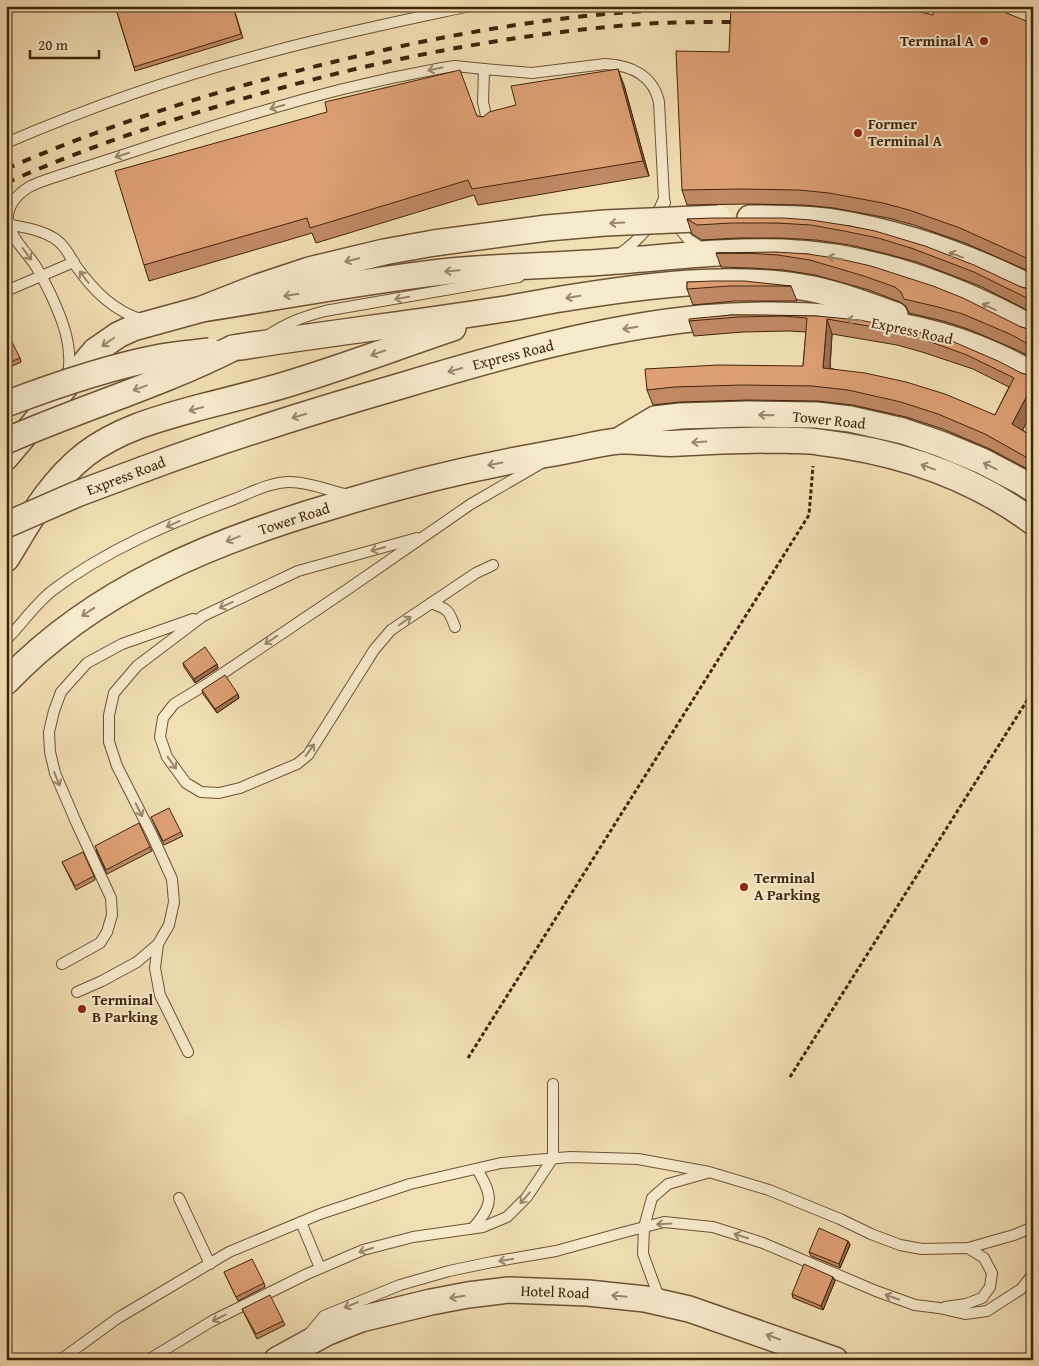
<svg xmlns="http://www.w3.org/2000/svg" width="1039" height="1366" font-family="'Gentium Book Plus',serif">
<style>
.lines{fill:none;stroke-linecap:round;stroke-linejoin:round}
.service-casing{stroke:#6d5235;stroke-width:12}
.tertiary-casing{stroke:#6d5235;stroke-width:28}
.path{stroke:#41230b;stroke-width:3;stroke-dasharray:4 2.5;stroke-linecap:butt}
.service{stroke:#f7ebce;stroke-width:10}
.tertiary{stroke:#f7ebce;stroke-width:25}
.rail{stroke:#41230b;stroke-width:4;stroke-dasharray:9 9;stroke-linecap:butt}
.tertiary-bridge-casing{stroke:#6d5235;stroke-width:28;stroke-linecap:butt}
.tertiary-bridge{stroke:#f7ebce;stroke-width:25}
.wall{fill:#c08a65;stroke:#41230b;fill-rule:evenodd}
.shaded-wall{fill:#9c7052;stroke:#41230b}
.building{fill:#dfa075;stroke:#41230b;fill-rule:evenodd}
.oneway{stroke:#9c876c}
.poi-dot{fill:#8f2418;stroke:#f7ebce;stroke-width:2}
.labels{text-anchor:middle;stroke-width:4;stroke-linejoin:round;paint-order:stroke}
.poi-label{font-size:15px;font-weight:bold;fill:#41230b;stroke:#f7ebce;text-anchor:start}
.street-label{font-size:15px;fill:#41230b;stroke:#f7ebce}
</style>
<rect width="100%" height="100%" fill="#f2e0b4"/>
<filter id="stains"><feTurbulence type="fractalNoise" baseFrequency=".004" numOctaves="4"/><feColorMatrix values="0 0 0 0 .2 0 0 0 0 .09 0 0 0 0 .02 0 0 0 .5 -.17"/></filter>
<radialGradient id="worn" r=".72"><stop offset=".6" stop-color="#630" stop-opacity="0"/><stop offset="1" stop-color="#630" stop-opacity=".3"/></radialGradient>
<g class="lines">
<defs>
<g id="service">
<path d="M 488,125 L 483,102 L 484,69 L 532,73 L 605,64 C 630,65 653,75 659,102 L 664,199 L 665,203"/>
<path d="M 6,143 C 90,107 176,77 263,54 C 331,35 400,21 470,6"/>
<path d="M 673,221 L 688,239 L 702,248"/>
<path d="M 6,224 C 23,227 44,230 58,241 C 66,247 70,257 76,266 C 93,290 114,312 144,320"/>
<path d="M 618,255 C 641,239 653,224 664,199"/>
<path d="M 6,291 L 74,262"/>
<path d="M 267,336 C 287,323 302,317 325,311 L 519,277"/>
<path d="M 68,375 C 73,346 63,321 51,295 C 46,285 41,274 35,265 C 25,250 8,236 8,216 C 9,203 18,194 29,187 C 40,181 52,178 64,174 C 86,167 107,160 129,153 C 199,130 271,107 343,89 C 376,81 409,74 442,68 L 455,66 L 484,69"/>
<path d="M 493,565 L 476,573 L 391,630 L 374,650 L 308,755 L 297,764 L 240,788 L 219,793 L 201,792 L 186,783 L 167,757 L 160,737 L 163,718 L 174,704 L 210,682 L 348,589 L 471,504 L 540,464"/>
<path d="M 431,603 C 448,609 449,610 455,627"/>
<path d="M 6,640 C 22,624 35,604 53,590 C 106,550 170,523 232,500 C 250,493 270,482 290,482 C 310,482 329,491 349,495"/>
<path d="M 158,944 L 155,968 L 160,995 L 188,1052"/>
<path d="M 62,964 L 100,943 L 107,932 L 112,915 L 111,898 L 76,822 L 55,773 L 50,752 L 49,732 L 54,711 L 61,692 L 87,663 L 122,644 L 193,619"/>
<path d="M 77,992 L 102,981 L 137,962 L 158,944 L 169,925 L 174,902 L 172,879 L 152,835 L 117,766 L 109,742 L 109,715 L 114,693 L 137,666 L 203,616 L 298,571 L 417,538"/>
<path d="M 179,1198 L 210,1264"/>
<path d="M 301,1222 L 320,1268"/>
<path d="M 473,1228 C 494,1204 493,1196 477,1169"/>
<path d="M 663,1298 L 657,1292 L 643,1254 L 644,1227 L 652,1198 L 668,1184 L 707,1173"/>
<path d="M 945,1307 L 966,1304 L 982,1298 L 990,1287 L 992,1273 L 984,1258 L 968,1248"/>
<path d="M 310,1333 L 324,1316 L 400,1285 L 449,1271 L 492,1262 L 556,1251 L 625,1232 L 664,1222 L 713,1227 L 763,1243 L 876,1291 L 915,1305 L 939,1308 L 965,1314 L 987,1311 L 1021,1289 L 1033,1274"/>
<path d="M 60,1360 L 118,1318 L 229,1252 L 320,1214 L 410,1184 L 501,1163 L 570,1157 L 638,1159 L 709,1172 L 769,1190 L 840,1219 L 871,1234 L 900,1245 L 922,1249 L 968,1248 L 1014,1235 L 1033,1227"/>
<path d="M 148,1360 L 212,1321 L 307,1274 L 363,1250 L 413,1237 L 483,1227 L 507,1217 L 527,1197 L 553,1158 L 553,1084"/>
</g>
<g id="tertiary">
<path d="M 750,218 C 778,218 806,218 834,222 C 903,233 970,257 1033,289"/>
<path d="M 202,309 C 285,296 367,280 451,271 C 501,266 553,266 604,262 C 663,258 723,250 782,252 C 870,255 957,287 1033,329"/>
<path d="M 233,348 C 323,334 415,323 505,309 C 524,306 542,302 561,299 C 642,286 731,273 813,289 C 841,295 868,305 895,315"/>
<path d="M 618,441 L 655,419 L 680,416 L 748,414 L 816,415 L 850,419 L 903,431 L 941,444 L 982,461 L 1022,482 L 1033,489"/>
<path d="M 6,457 L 95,351 L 118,335 L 133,328 L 202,309 L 258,287 L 309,270 L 384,252 L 434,243"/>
<path d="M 144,469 C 230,437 317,410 404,385 C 501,356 600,328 701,318 C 747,314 793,314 840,318 C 910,324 972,339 1033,375"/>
<path d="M 6,559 C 30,520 49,483 86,454 C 119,429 157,419 197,408 C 225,401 253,394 281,386 C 339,369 396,347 453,328"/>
<path d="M 6,682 C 94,589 214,541 333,506 C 394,487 453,472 516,460 C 536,456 555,453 575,449 C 589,446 605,442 619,441 C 639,440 659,445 680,443 C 715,441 749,440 785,440 C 796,441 807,440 818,442 C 895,451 970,475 1033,522"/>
<path d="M 277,1360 L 326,1333 L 361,1319 L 431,1302 L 468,1295 L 509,1290 L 588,1293 L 645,1299 L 689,1309 L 835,1360"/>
</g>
</defs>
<use href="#service" class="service-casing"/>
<use href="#tertiary" class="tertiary-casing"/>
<g class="path">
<path d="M 468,1058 L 809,515 L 813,466"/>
<path d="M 790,1077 L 1033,691"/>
</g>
<use href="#service" class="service"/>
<use href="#tertiary" class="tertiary"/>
<g class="rail">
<path d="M 6,169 C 111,123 222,89 333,62 C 434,37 538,18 643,11 C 674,9 706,10 737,9"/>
<path d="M 6,183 C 73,153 142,129 212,108 C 352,65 496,35 642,24 C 673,22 705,22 736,22"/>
</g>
<defs>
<g id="tertiary-bridge">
<path d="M 434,243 L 547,228 L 605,223 L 718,218"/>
<path d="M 6,404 C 56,385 108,367 161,357 C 177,354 194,353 210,351"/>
<path d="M 6,441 C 81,408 160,385 233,348"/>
<path d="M 6,525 L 77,494 L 144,469"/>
</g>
</defs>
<use href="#tertiary-bridge" class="tertiary-bridge-casing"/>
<use href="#tertiary-bridge" class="tertiary-bridge"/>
</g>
<g class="wall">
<path d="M 115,6 L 233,6 L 243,38 L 135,71 Z"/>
<path d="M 322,6 L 333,6 L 331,11 Z"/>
<path d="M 933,15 L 1033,24 L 1033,273 L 965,243 L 914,225 L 888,218 L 834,208 L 804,205 L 746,204 L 687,205 L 682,190 L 729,52 Z"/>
<path d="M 624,85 L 649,176 L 478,205 L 474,195 L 316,243 L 312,233 L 149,281 L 144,265 L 477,116 L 483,117 Z"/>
<path d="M 687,219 L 850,226 L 1021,287 L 1029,289 L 1033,287 L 1033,313 L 980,286 L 917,262 L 883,253 L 850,245 L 816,240 L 782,238 L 737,238 L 702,240 L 692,234 Z"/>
<path d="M 716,253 L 808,254 L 1021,327 L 1028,329 L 1033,327 L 1033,358 L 1017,350 L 968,329 L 943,321 L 909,313 L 906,306 L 900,302 L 869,290 L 815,275 L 783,270 L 751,268 L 721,267 Z"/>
<path d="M 687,282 L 791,286 L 797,301 L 735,301 L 693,305 L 687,289 Z"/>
<path d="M 731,315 L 816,316 L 907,329 L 1021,373 L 1028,375 L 1033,373 L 1033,410 L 1022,430 L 1033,437 L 1033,472 L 990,449 L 943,429 L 906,417 L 853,405 L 818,401 L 748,400 L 680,402 L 653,405 L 647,390 L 803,366 L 806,332 L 789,331 L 743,332 L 694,336 L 689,321 ZM 832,334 L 897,345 L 922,352 L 973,369 L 1009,387 L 995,415 L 830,368 Z"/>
<path d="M 6,342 L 20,358 L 21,362 L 6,369 Z"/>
<path d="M 183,663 L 217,664 L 218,668 L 195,683 L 184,667 Z"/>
<path d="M 202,690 L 238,694 L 239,698 L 217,713 L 203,694 Z"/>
<path d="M 151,817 L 181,832 L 183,836 L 164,845 Z"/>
<path d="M 150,847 L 152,851 L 107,874 L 96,850 Z"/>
<path d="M 62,862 L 94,876 L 95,880 L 76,890 Z"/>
<path d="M 848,1241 L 850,1245 L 840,1268 L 811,1256 L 809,1252 Z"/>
<path d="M 224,1272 L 264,1283 L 265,1287 L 238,1301 Z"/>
<path d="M 833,1277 L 835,1281 L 823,1310 L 793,1298 L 792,1294 Z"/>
<path d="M 242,1309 L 283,1321 L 285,1325 L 257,1339 Z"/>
</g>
<g class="shaded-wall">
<path d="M 329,6 L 333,6 L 331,11 Z"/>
<path d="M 618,69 L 624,85 L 649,176 L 643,161 Z"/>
<path d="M 827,319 L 832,334 L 829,382 L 823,368 Z"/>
<path d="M 1031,388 L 1033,392 L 1033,410 L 1018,439 L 1012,424 Z"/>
<path d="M 217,664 L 218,668 L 195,683 L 194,679 Z"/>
<path d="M 238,694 L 239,698 L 217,713 L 215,709 Z"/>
<path d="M 848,1241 L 850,1245 L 840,1268 L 839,1264 Z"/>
<path d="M 833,1277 L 835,1281 L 823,1310 L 821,1306 Z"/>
</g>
<g class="building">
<path d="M 115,6 L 233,6 L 241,34 L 134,67 Z"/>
<path d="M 731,6 L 894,6 L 933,15 L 935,6 L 990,6 L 1033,24 L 1033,261 L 960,228 L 909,210 L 883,203 L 829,193 L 799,190 L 741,189 L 682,190 L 676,51 L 729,52 Z"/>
<path d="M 618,69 L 643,161 L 472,189 L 468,180 L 310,228 L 307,218 L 144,265 L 115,171 L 327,112 L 325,102 L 460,70 L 477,116 L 483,117 L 489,112 L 516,105 L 511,86 Z"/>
<path d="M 713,218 L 783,218 L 811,220 L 850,226 L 875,231 L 925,246 L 974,265 L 1021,287 L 1029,289 L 1033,287 L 1033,301 L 974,272 L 911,248 L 878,238 L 844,231 L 811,225 L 777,223 L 732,223 L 697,225 L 687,219 Z"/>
<path d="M 776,252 L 808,254 L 840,259 L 871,266 L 933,286 L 963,298 L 1021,327 L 1028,329 L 1033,327 L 1033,347 L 1012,335 L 963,314 L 938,307 L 904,299 L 901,292 L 895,287 L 864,276 L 810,260 L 778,255 L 745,253 L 716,253 Z"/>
<path d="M 713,281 L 744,281 L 791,286 L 729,286 L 687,289 L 687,282 Z"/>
<path d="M 731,315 L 765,315 L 816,316 L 859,320 L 907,329 L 954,342 L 998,361 L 1021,373 L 1028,375 L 1033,373 L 1033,389 L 1031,388 L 1012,424 L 1033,437 L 1033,461 L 985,434 L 938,414 L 901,402 L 848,390 L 812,386 L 742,385 L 674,387 L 647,390 L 645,369 L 718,365 L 803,366 L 807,318 L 783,316 L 738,317 L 689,321 L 689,319 ZM 827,319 L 892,330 L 917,337 L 967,355 L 1014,378 L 995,415 L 945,394 L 906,382 L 865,373 L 823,368 Z"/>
<path d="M 11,340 L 20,358 L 6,364 L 6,342 Z"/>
<path d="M 205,647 L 217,664 L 194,679 L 183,663 Z"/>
<path d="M 225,675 L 238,694 L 215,709 L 202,690 Z"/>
<path d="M 169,808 L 181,832 L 163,841 L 151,817 Z"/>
<path d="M 139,823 L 150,847 L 106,870 L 95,846 Z"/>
<path d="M 83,852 L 94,876 L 75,886 L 62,862 Z"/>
<path d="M 819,1228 L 848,1241 L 839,1264 L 809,1252 Z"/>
<path d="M 252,1259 L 264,1283 L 236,1297 L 224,1272 Z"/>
<path d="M 804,1264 L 833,1277 L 821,1306 L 792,1294 Z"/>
<path d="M 270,1295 L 283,1321 L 256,1334 L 242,1309 Z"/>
</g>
<defs><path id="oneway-shaft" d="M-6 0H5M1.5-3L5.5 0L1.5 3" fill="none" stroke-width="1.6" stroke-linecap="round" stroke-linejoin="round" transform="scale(1.25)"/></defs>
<g class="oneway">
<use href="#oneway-shaft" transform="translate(435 69) rotate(169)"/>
<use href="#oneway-shaft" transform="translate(277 107) rotate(165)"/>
<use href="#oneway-shaft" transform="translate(122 155) rotate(162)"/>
<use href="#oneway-shaft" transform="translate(617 223) rotate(177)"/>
<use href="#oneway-shaft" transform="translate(27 254) rotate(54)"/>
<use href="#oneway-shaft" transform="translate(956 255) rotate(-160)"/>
<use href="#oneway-shaft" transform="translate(835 258) rotate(-171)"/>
<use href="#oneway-shaft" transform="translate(352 260) rotate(167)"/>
<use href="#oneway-shaft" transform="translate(452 271) rotate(175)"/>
<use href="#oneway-shaft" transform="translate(84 277) rotate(-127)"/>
<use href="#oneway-shaft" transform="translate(291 295) rotate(171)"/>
<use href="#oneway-shaft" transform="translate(573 297) rotate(171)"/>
<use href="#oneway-shaft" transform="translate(402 298) rotate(170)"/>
<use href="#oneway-shaft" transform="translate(989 307) rotate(-155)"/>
<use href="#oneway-shaft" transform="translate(854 320) rotate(-175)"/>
<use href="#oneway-shaft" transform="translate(630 328) rotate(171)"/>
<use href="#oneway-shaft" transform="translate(108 342) rotate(145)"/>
<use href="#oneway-shaft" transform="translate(378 353) rotate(161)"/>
<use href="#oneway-shaft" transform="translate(455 370) rotate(164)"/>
<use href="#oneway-shaft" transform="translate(140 388) rotate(160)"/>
<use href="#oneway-shaft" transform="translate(196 409) rotate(165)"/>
<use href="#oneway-shaft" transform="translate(766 415) rotate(-179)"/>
<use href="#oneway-shaft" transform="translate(299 416) rotate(163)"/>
<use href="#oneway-shaft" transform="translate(699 442) rotate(176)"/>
<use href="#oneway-shaft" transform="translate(495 464) rotate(169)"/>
<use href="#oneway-shaft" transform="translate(990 466) rotate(-153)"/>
<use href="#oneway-shaft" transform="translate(928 467) rotate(-160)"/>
<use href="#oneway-shaft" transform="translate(173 524) rotate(156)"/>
<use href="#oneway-shaft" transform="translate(233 539) rotate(158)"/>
<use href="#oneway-shaft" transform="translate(378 549) rotate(164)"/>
<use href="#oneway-shaft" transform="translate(226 605) rotate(155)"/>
<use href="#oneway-shaft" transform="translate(88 612) rotate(146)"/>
<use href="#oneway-shaft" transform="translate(405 621) rotate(-35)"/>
<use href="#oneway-shaft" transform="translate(271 640) rotate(146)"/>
<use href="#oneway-shaft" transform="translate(310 750) rotate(-54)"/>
<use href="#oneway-shaft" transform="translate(172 763) rotate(55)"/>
<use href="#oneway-shaft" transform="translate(57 779) rotate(68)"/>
<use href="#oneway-shaft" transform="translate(139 810) rotate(63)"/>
<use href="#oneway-shaft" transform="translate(525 1198) rotate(131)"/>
<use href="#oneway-shaft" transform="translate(664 1224) rotate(177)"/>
<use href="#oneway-shaft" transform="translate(741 1236) rotate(-163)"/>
<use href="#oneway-shaft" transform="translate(366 1250) rotate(162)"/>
<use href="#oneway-shaft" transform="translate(506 1260) rotate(171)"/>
<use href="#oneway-shaft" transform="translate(619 1296) rotate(-174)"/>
<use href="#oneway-shaft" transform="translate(457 1297) rotate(170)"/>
<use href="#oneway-shaft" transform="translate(892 1297) rotate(-161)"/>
<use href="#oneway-shaft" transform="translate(351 1305) rotate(158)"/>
<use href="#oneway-shaft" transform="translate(219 1318) rotate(154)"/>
<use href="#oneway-shaft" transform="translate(773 1337) rotate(-161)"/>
</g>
<g class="poi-dot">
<circle cx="984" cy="41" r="5"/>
<circle cx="858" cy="133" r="5"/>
<circle cx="744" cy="887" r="5"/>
<circle cx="82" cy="1009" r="5"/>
</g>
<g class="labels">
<g class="poi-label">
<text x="974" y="46" text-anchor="end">Terminal A</text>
<text x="868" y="129">Former<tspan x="868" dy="17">Terminal A</tspan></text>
<text x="754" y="883">Terminal<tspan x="754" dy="17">A Parking</tspan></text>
<text x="92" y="1005">Terminal<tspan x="92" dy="17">B Parking</tspan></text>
</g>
<g class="street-label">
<text transform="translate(912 331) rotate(12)" y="5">Express Road</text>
<text transform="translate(513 355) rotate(-14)" y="5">Express Road</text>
<text transform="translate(829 420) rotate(6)" y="5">Tower Road</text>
<text transform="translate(126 476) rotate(-21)" y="5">Express Road</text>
<text transform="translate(294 519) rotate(-18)" y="5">Tower Road</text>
<text transform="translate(555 1292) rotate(2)" y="5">Hotel Road</text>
</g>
</g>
<rect width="1039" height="1366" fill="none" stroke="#f2e0b4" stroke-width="25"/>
<rect x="8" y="8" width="1024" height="1351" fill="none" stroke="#41230b" stroke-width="2.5"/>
<rect x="12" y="12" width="1014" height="1341" fill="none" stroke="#41230b"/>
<path d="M30 50v8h69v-8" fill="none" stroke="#41230b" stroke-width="2.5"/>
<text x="38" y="50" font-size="15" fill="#41230b" stroke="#f7ebce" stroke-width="4" paint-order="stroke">20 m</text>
<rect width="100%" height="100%" filter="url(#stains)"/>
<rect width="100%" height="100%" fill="url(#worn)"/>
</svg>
